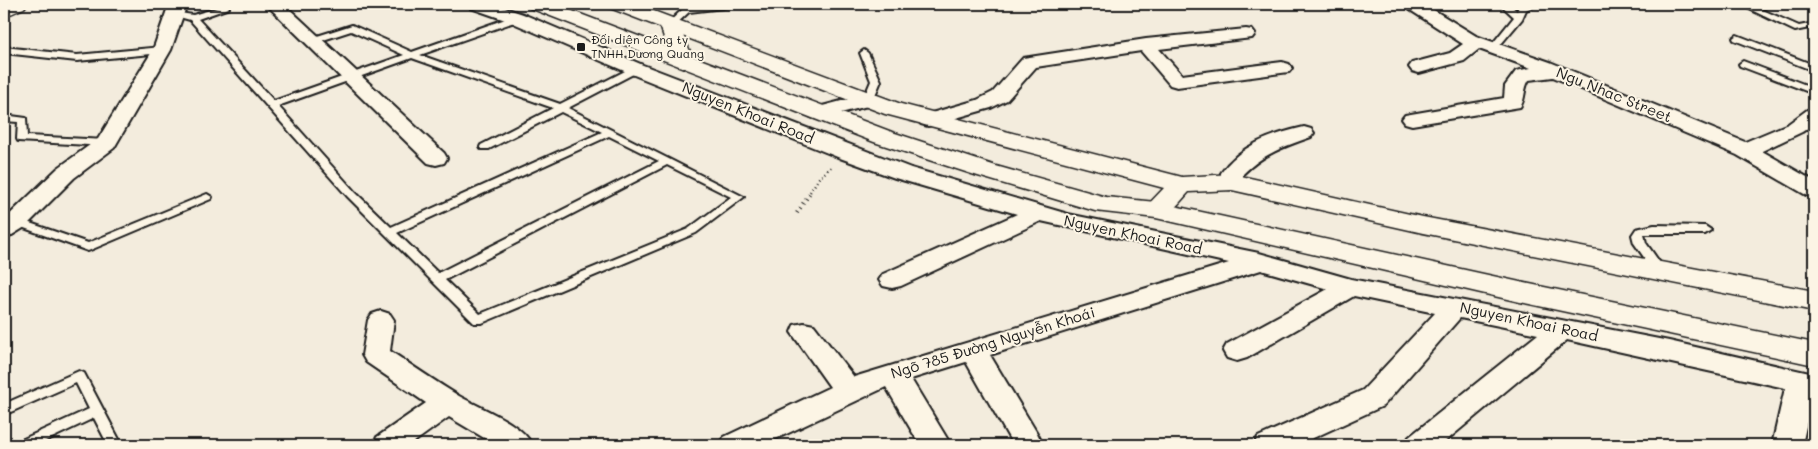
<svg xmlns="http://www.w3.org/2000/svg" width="1818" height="449" font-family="Mali,sans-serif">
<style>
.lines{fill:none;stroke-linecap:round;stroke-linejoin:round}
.lane-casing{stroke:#1c1c1c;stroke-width:4}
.street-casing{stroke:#1c1c1c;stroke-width:4}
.secondary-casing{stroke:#1c1c1c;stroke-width:3}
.primary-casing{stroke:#1c1c1c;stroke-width:3}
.path-far1{stroke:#1c1c1c;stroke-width:2.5;stroke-dasharray:1 3;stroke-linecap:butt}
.path{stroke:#1c1c1c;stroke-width:4;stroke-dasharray:1 4.5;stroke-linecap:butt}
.lane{fill:#fcf5e5;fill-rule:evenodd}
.street{fill:#fcf5e5;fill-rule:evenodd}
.secondary{fill:#fcf5e5;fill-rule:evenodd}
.primary{fill:#fcf5e5;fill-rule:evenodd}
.poi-dot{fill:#1c1c1c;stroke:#fcf5e5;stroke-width:2}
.labels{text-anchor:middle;stroke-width:4;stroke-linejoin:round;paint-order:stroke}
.far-poi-label{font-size:12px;fill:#1c1c1c;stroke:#fcf5e5;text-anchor:start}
.street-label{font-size:15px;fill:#1c1c1c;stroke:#fcf5e5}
</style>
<rect width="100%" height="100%" fill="#f3ecdd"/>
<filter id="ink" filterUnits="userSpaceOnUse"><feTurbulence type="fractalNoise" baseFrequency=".02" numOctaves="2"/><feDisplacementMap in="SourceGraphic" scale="10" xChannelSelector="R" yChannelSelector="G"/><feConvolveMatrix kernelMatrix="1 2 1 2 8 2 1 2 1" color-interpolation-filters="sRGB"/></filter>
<g filter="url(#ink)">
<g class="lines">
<defs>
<g id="lane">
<path d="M 219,4 L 227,4 L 229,8 L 198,19 L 274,101 L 404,55 L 351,31 L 314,43 L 310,40 L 311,38 L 352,25 L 412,52 L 514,16 L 520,16 L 520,20 L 420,55 L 560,104 L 633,67 L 639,67 L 639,71 L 568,108 L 744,197 L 696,233 L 482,323 L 474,323 L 347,196 L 190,20 L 169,14 L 173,12 L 193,15 L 220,7 ZM 412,58 L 553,108 L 481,145 L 480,147 L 481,149 L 489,149 L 561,112 L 602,132 L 391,227 L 355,192 L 278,106 ZM 609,136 L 659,161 L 438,273 L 397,233 ZM 667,165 L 731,197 L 688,229 L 480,314 L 445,280 Z"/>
<path d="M 721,4 L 744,4 L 740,6 L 689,12 L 673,27 L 670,28 L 666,25 L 684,8 Z"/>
<path d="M 1500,4 L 1509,4 L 1517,11 L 1519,6 L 1527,4 L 1539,4 L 1526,10 L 1522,19 L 1496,50 L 1493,51 L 1489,48 L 1514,17 Z"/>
<path d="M 1739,4 L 1749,4 L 1799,26 L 1814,23 L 1814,27 L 1795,31 Z"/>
<path d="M 1737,35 L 1814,65 L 1814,71 L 1734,40 L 1733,38 Z"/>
<path d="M 4,47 L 77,55 L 162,47 L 166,50 L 162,53 L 77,61 L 4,53 Z"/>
<path d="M 864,50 L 868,53 L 881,81 L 873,100 L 868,103 L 863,100 L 871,81 L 860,53 Z"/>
<path d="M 1743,61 L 1814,88 L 1814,94 L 1740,66 L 1739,64 Z"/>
<path d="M 4,115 L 26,118 L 27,136 L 106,140 L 111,143 L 106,146 L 18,141 L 17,139 L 18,122 L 4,121 Z"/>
<path d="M 207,194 L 212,197 L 211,199 L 88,251 L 13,224 L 11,222 L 17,219 L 21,220 L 88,243 Z"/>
<path d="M 1654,225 L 1705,226 L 1711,230 L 1705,234 L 1644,234 L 1646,243 L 1665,270 L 1659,274 L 1655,273 L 1634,243 L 1632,235 L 1636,229 Z"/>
<path d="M 79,371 L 84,373 L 122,445 L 108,445 L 94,418 L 37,445 L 17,445 L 19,441 L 89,409 L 76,383 L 4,415 L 4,404 Z"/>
</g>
<g id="street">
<path d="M 169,4 L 187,4 L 171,50 L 114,148 L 74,178 L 25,227 L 12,235 L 4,237 L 4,220 L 58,168 L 98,139 L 153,50 Z"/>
<path d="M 266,4 L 284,4 L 444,153 L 447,158 L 444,163 L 436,165 L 428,163 Z"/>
<path d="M 468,4 L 493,4 L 523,14 L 643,65 L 911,168 L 1068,214 L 1259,253 L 1351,279 L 1669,341 L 1814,374 L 1814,394 L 1813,394 L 1802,445 L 1772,445 L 1785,388 L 1567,340 L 1441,445 L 1405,445 L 1409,437 L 1538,334 L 1460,318 L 1383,406 L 1298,445 L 1254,445 L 1258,437 L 1363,390 L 1435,313 L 1354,296 L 1247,358 L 1237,361 L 1227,358 L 1223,351 L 1227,344 L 1328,289 L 1261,270 L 990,355 L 1037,433 L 1041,441 L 1039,445 L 1013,445 L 966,362 L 911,379 L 951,445 L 920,445 L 886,387 L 763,445 L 720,445 L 724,437 L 830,387 L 791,332 L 794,325 L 804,323 L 814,325 L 854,377 L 1229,263 L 1041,221 L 901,286 L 892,288 L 883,286 L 879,280 L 883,274 L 1017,214 L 895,178 L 840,158 L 629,73 L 511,22 L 471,8 Z"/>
<path d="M 1405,4 L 1424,4 L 1476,36 L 1550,62 L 1745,142 L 1788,124 L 1807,110 L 1814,108 L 1814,124 L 1802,132 L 1762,151 L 1814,181 L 1814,197 L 1806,195 L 1737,155 L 1553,77 L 1529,80 C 1523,89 1526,99 1520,107 L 1412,125 L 1405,123 L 1402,119 L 1405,115 L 1504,98 L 1505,86 L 1516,71 L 1531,68 L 1479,49 L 1464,61 L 1419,73 L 1412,71 L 1409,67 L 1412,63 L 1450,53 L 1463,44 L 1407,8 Z"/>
<path d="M 1246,29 L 1252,30 L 1255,34 L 1252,38 L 1159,49 L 1182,75 L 1282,62 L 1289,64 L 1292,68 L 1289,72 L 1177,87 L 1170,85 L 1141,51 L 1036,67 L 1007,100 L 991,108 L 928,126 L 921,124 L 918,120 L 921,116 L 977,100 L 993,92 L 1023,58 L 1146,39 Z"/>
<path d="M 868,94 L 875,96 L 878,100 L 875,104 L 818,119 L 811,117 L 808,113 L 811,109 Z"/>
<path d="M 1304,127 L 1311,129 L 1314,133 L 1311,137 C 1285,146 1263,154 1243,174 L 1243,182 L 1240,187 L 1232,189 L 1224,187 L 1221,182 L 1221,173 C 1240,145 1273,134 1304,127 Z"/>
<path d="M 381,311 L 390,314 L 394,320 L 390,351 C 413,366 436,382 459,396 C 480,408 522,423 532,445 L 496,445 L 449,417 L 410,445 L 373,445 L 377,437 L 426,403 L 366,362 L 362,355 L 368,320 L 372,314 Z"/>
</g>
<path id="secondary" d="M 607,4 L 635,4 L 901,104 L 1182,177 L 1232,174 L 1423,217 L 1814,291 L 1814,311 L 1423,233 L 1232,190 L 1189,192 C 1176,206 1167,221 1146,216 L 1143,210 L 1164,188 L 885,114 L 610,8 Z"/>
<g id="primary">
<path d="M 4,4 L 27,4 L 24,8 L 4,17 Z"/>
<path d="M 527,4 L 554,4 L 667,47 L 660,25 L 663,21 L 670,19 L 677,21 L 692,56 L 892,132 L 996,166 L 1106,197 L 1156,202 L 1520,282 L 1814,343 L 1814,365 L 1520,302 L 1156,218 L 1095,211 L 978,176 L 874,142 L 530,8 Z"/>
</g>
</defs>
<use href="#lane" class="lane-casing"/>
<use href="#street" class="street-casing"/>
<use href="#secondary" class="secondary-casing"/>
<use href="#primary" class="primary-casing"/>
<path class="path-far1" d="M 810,192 L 819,178 L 832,166"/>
<path class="path" d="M 797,213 L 811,191"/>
<use href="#lane" class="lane"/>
<use href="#street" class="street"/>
<use href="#secondary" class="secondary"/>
<use href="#primary" class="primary"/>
</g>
</g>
<rect class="poi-dot" x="576" y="42" width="10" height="10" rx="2.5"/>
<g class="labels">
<g class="far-poi-label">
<text x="591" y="44">Đối diện Công ty<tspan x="591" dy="14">TNHH Dương Quang</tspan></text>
</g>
<g class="street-label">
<text transform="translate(1614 95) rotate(22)" y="5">Ngu Nhac Street</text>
<text transform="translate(748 113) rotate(22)" y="5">Nguyen Khoai Road</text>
<text transform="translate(1133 235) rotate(12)" y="5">Nguyen Khoai Road</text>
<text transform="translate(1529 322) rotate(12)" y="5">Nguyen Khoai Road</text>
<text transform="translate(993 343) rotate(-17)" y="5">Ngõ 785 Đường Nguyễn Khoái</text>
</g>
</g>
<rect width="1818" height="449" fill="none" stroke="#fcf5e5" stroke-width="20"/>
<rect x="10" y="10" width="1798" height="429" fill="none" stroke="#1c1c1c" stroke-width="2" filter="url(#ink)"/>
</svg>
